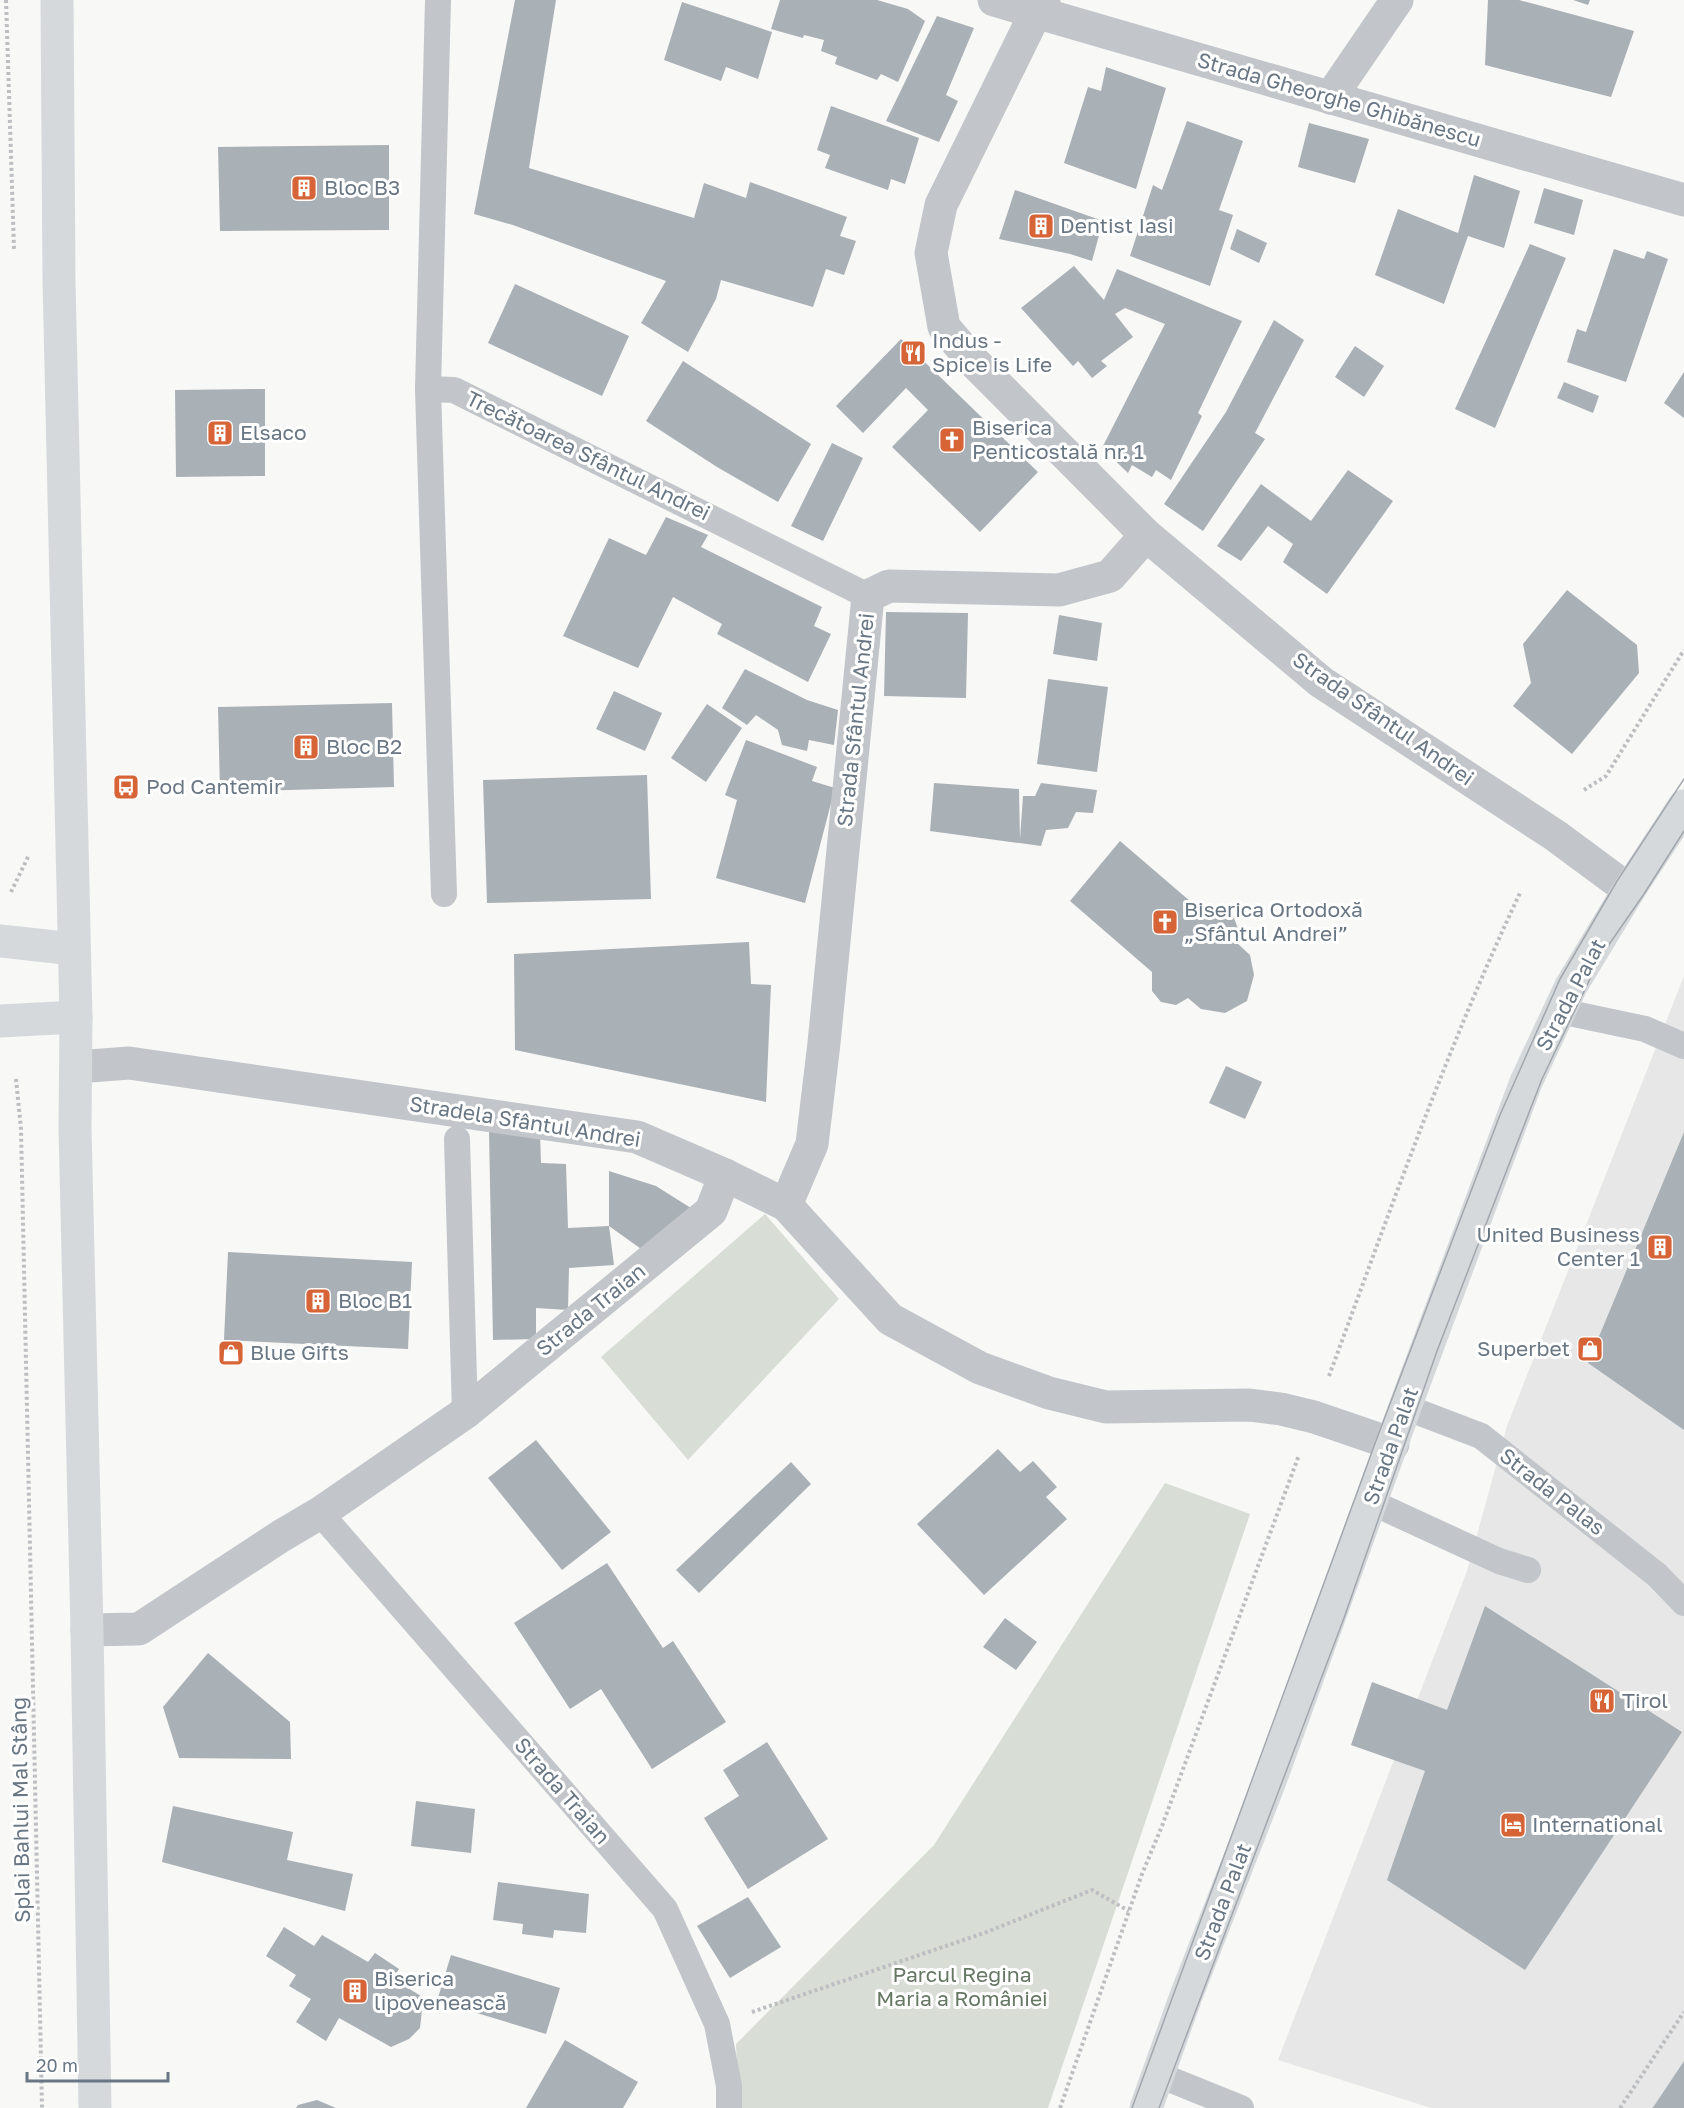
<svg xmlns="http://www.w3.org/2000/svg" width="1684" height="2108" font-family="'Golos Text',sans-serif">
<style>
.built{fill:#e6e7e6}
.green{fill:#d8ddd5}
.building{fill:#a9b0b6}
.lines{fill:none;stroke-linecap:round;stroke-linejoin:round}
.path{stroke:#bcbec1;stroke-width:4;stroke-dasharray:3 3;stroke-linecap:butt}
.service{stroke:#c2c5c9;stroke-width:26}
.minor{stroke:#c2c5c9;stroke-width:33}
.tertiary{stroke:#c2c5c9;stroke-width:33}
.secondary{stroke:#d5d9dc;stroke-width:33}
.tram{stroke:#a1a7ad;stroke-width:1.5}
.labels{text-anchor:middle;stroke-width:6;stroke-linejoin:round;paint-order:stroke}
.street-label{font-size:21px;fill:#697784;stroke:#fff}
.poi-label{font-size:21px;fill:#697784;stroke:#fff;text-anchor:start}
.park-label{font-size:21px;fill:#667764;stroke:#fff}
</style>
<rect width="100%" height="100%" fill="#f8f8f6"/>
<path class="built" d="M 1684,976 L 1684,2108 L 1431,2108 L 1278,2060 L 1467,1571 L 1507,1426 Z"/>
<g class="green">
<path d="M 765,1214 L 839,1299 L 688,1460 L 601,1357 Z"/>
<path d="M 1165,1483 L 1250,1514 L 1048,2108 L 739,2108 L 736,2044 L 934,1845 Z"/>
</g>
<g class="building">
<path d="M 515,0 L 556,0 L 529,168 L 694,218 L 704,183 L 746,198 L 750,182 L 847,217 L 840,236 L 856,241 L 844,275 L 826,269 L 813,307 L 721,280 L 716,299 L 688,352 L 641,323 L 666,281 L 513,225 L 474,214 Z"/>
<path d="M 780,0 L 877,0 L 908,9 L 925,21 L 898,82 L 881,74 L 877,80 L 835,64 L 837,57 L 821,51 L 824,40 L 804,35 L 803,38 L 771,29 Z"/>
<path d="M 1488,0 L 1519,0 L 1634,31 L 1611,97 L 1485,65 Z"/>
<path d="M 1573,0 L 1590,0 L 1588,5 Z"/>
<path d="M 682,2 L 772,32 L 758,79 L 726,67 L 721,81 L 664,60 Z"/>
<path d="M 937,16 L 974,28 L 946,95 L 958,101 L 939,142 L 886,121 Z"/>
<path d="M 1106,67 L 1166,88 L 1136,189 L 1064,163 L 1088,87 L 1101,91 Z"/>
<path d="M 831,106 L 919,138 L 905,184 L 891,179 L 888,190 L 825,168 L 830,155 L 817,150 Z"/>
<path d="M 1187,121 L 1243,141 L 1219,210 L 1233,215 L 1210,286 L 1130,256 L 1153,185 L 1162,190 Z"/>
<path d="M 1309,123 L 1369,139 L 1355,183 L 1298,167 Z"/>
<path d="M 389,145 L 389,230 L 220,231 L 218,147 Z"/>
<path d="M 1474,175 L 1520,191 L 1504,248 L 1468,236 L 1444,304 L 1375,275 L 1398,209 L 1458,233 Z"/>
<path d="M 1544,188 L 1583,200 L 1574,235 L 1534,223 Z"/>
<path d="M 1015,190 L 1103,221 L 1092,261 L 1070,254 L 999,239 Z"/>
<path d="M 1237,229 L 1267,243 L 1259,263 L 1230,249 Z"/>
<path d="M 1530,244 L 1566,258 L 1495,428 L 1455,409 Z"/>
<path d="M 1614,249 L 1644,259 L 1647,251 L 1668,259 L 1626,382 L 1567,362 L 1577,329 L 1586,332 Z"/>
<path d="M 1074,266 L 1104,300 L 1117,269 L 1242,321 L 1198,413 L 1202,416 L 1171,480 L 1156,470 L 1152,477 L 1132,465 L 1128,473 L 1102,448 L 1165,324 L 1125,308 L 1115,314 L 1133,337 L 1101,361 L 1107,366 L 1092,378 L 1078,361 L 1073,366 L 1021,308 Z"/>
<path d="M 515,284 L 629,336 L 602,396 L 488,343 Z"/>
<path d="M 1274,320 L 1304,340 L 1255,433 L 1265,439 L 1203,531 L 1164,504 L 1226,412 Z"/>
<path d="M 901,339 L 1038,472 L 980,532 L 892,447 L 928,410 L 906,388 L 863,433 L 836,406 Z"/>
<path d="M 1355,346 L 1384,366 L 1364,397 L 1335,377 Z"/>
<path d="M 683,361 L 811,444 L 778,502 L 717,467 L 646,421 Z"/>
<path d="M 1684,372 L 1684,418 L 1664,403 Z"/>
<path d="M 1564,382 L 1599,396 L 1593,413 L 1557,398 Z"/>
<path d="M 265,389 L 265,476 L 176,477 L 175,390 Z"/>
<path d="M 832,443 L 863,458 L 823,541 L 791,526 Z"/>
<path d="M 1348,470 L 1393,501 L 1327,594 L 1283,562 L 1293,544 L 1268,526 L 1241,561 L 1217,546 L 1261,484 L 1311,521 Z"/>
<path d="M 666,517 L 708,535 L 701,547 L 822,607 L 814,626 L 831,634 L 808,682 L 717,634 L 722,624 L 673,597 L 638,668 L 563,636 L 609,538 L 646,555 Z"/>
<path d="M 1567,590 L 1637,645 L 1639,673 L 1572,754 L 1513,706 L 1531,683 L 1523,644 Z"/>
<path d="M 886,612 L 968,613 L 966,698 L 884,696 Z"/>
<path d="M 1059,615 L 1102,623 L 1097,661 L 1053,654 Z"/>
<path d="M 745,669 L 807,700 L 838,710 L 834,745 L 809,740 L 807,751 L 782,745 L 778,730 L 756,715 L 747,725 L 722,708 Z"/>
<path d="M 1048,679 L 1108,687 L 1097,772 L 1037,764 Z"/>
<path d="M 614,691 L 662,713 L 645,751 L 596,729 Z"/>
<path d="M 392,703 L 394,787 L 220,792 L 218,707 Z"/>
<path d="M 707,704 L 742,728 L 706,782 L 671,758 Z"/>
<path d="M 746,740 L 817,767 L 812,781 L 835,788 L 805,903 L 716,878 L 737,800 L 725,795 Z"/>
<path d="M 647,775 L 651,899 L 487,903 L 483,780 Z"/>
<path d="M 934,783 L 1019,789 L 1020,839 L 1023,796 L 1035,796 L 1041,783 L 1097,790 L 1093,813 L 1076,812 L 1068,828 L 1046,830 L 1041,846 L 930,831 Z"/>
<path d="M 1120,841 L 1205,914 L 1220,910 L 1233,915 L 1238,929 L 1237,943 L 1250,955 L 1254,975 L 1247,1001 L 1225,1013 L 1201,1009 L 1188,998 L 1176,1005 L 1161,1002 L 1152,991 L 1152,972 L 1070,901 Z"/>
<path d="M 749,942 L 751,984 L 771,985 L 766,1102 L 515,1050 L 514,954 Z"/>
<path d="M 1226,1066 L 1262,1082 L 1245,1119 L 1209,1103 Z"/>
<path d="M 489,1131 L 540,1133 L 541,1163 L 566,1164 L 568,1228 L 609,1226 L 614,1265 L 569,1268 L 568,1310 L 536,1308 L 536,1339 L 493,1340 Z"/>
<path d="M 1684,1132 L 1684,1430 L 1588,1363 Z"/>
<path d="M 609,1171 L 656,1186 L 694,1210 L 644,1251 L 609,1226 Z"/>
<path d="M 228,1252 L 412,1262 L 408,1349 L 224,1340 Z"/>
<path d="M 536,1440 L 611,1532 L 562,1570 L 488,1478 Z"/>
<path d="M 998,1449 L 1020,1472 L 1033,1461 L 1057,1487 L 1046,1497 L 1067,1519 L 984,1595 L 917,1524 Z"/>
<path d="M 791,1462 L 811,1484 L 699,1593 L 676,1570 Z"/>
<path d="M 607,1563 L 663,1648 L 673,1641 L 726,1722 L 652,1769 L 601,1689 L 570,1709 L 514,1623 Z"/>
<path d="M 1485,1606 L 1682,1732 L 1525,1970 L 1387,1880 L 1425,1771 L 1351,1745 L 1372,1682 L 1447,1710 Z"/>
<path d="M 1005,1618 L 1037,1642 L 1016,1670 L 983,1647 Z"/>
<path d="M 208,1653 L 290,1722 L 291,1759 L 179,1758 L 163,1707 Z"/>
<path d="M 767,1742 L 828,1839 L 748,1889 L 704,1818 L 739,1796 L 723,1770 Z"/>
<path d="M 416,1801 L 475,1809 L 471,1853 L 411,1846 Z"/>
<path d="M 173,1806 L 293,1832 L 287,1860 L 353,1874 L 345,1911 L 162,1862 Z"/>
<path d="M 498,1882 L 589,1894 L 586,1933 L 554,1930 L 553,1938 L 522,1934 L 523,1924 L 493,1920 Z"/>
<path d="M 748,1897 L 781,1947 L 730,1978 L 697,1926 Z"/>
<path d="M 284,1927 L 314,1946 L 322,1935 L 368,1962 L 375,1953 L 399,1969 L 393,1979 L 421,1996 L 422,2010 L 420,2028 L 409,2039 L 391,2047 L 339,2018 L 326,2041 L 296,2022 L 311,1999 L 289,1986 L 296,1975 L 266,1956 Z"/>
<path d="M 451,1955 L 560,1988 L 546,2034 L 437,2001 Z"/>
<path d="M 565,2040 L 638,2082 L 623,2108 L 526,2108 Z"/>
<path d="M 1684,2061 L 1684,2108 L 1652,2108 L 1654,2106 Z"/>
<path d="M 317,2100 L 336,2108 L 296,2108 L 298,2105 Z"/>
</g>
<g class="lines">
<g class="path">
<path d="M 6,0 L 14,249"/>
<path d="M 1584,790 L 1606,776 L 1684,650"/>
<path d="M 11,892 L 29,855"/>
<path d="M 16,1079 L 21,1129 L 42,2108"/>
<path d="M 1329,1376 C 1389,1214 1446,1050 1520,893"/>
<path d="M 752,2012 L 984,1933 L 1092,1890 L 1129,1911"/>
<path d="M 1060,2108 L 1142,1874 L 1162,1826 L 1299,1455"/>
<path d="M 1620,2108 L 1684,2012"/>
</g>
<g class="service">
<path d="M 438,0 L 428,389 L 454,390 L 868,596"/>
<path d="M 428,389 L 444,894"/>
<path d="M 1560,1011 L 1645,1029 L 1684,1046"/>
<path d="M 457,1139 L 465,1413"/>
<path d="M 1405,1407 L 1481,1436 L 1657,1575 L 1684,1603"/>
<path d="M 1371,1502 L 1499,1561 L 1528,1570"/>
<path d="M 320,1513 L 665,1909 L 717,2024 L 729,2086 L 729,2108"/>
<path d="M 1159,2075 L 1241,2108"/>
</g>
<g class="minor">
<path d="M 994,0 L 1684,200"/>
<path d="M 1330,98 L 1397,0"/>
<path d="M 786,1205 L 812,1144 L 824,1043 L 868,596 L 889,586 L 1059,590 L 1110,576 L 1146,535"/>
<path d="M 87,1630 L 139,1629 L 281,1536 L 320,1513 L 465,1413 L 711,1211 L 725,1175"/>
</g>
<g class="tertiary">
<path d="M 1044,0 L 1036,12 L 941,205 L 931,253 L 944,327 L 973,361 L 1146,535 L 1321,682 L 1556,836 L 1629,890"/>
<path d="M 76,1067 L 129,1063 L 637,1137 L 725,1175 L 786,1205 L 890,1319 L 980,1368 L 1049,1393 L 1106,1407 L 1249,1405 L 1281,1409 L 1314,1417 L 1393,1444"/>
</g>
<g class="secondary">
<path d="M 57,0 L 59,281 L 76,1017 L 75,1128 L 87,1630 L 95,2108"/>
<path d="M 0,941 L 74,949"/>
<path d="M 0,1021 L 76,1017"/>
<path d="M 1146,2108 L 1186,1996 L 1270,1781 L 1405,1407 L 1526,1082 L 1571,986 L 1629,890 L 1684,806"/>
</g>
<g class="tram">
<path d="M 1132,2108 L 1377,1438 L 1500,1115 L 1560,979 L 1617,881 L 1684,779"/>
<path d="M 1159,2108 L 1344,1618 L 1437,1351 L 1542,1079 L 1601,956 L 1644,894 L 1684,831"/>
</g>
</g>
<defs>
<symbol id="building-square" viewBox="-11 -11 22 22"><rect x="-9" y="-9" width="18" height="18" rx="4" fill="#d76437" stroke="#fff"/><path d="M-4-6H4V6H1V3H-1V6H-4ZM-2.5-4.3h1.7v1.8h-1.7ZM.8-4.3h1.7v1.8H.8ZM-2.5-1h1.7V.8h-1.7ZM.8-1h1.7V.8H.8Z" fill="#fff"/></symbol>
<symbol id="restaurant-square" viewBox="-11 -11 22 22"><rect x="-9" y="-9" width="18" height="18" rx="4" fill="#d76437" stroke="#fff"/><path d="M-5-6h1v4h1v-4h1v4h1v-4h1v5L-1.5 .5V6h-2V.5L-5-1ZM5-6V6H3V1.5H1.5Q1.5-4 5-6Z" fill="#fff"/></symbol>
<symbol id="church-square" viewBox="-11 -11 22 22"><rect x="-9" y="-9" width="18" height="18" rx="4" fill="#d76437" stroke="#fff"/><path d="M-1.2-6h2.4v3.5h3.3v2.4h-3.3V6h-2.4V-.1h-3.3v-2.4h3.3Z" fill="#fff"/></symbol>
<symbol id="bus-square" viewBox="-11 -11 22 22"><rect x="-9" y="-9" width="18" height="18" rx="4" fill="#d76437" stroke="#fff"/><path d="M-5-6H5V4H4V6H2V4H-2V6H-4V4H-5ZM-3.5-4V0h7V-4ZM-3.5 1.2v1.5H-2V1.2ZM2 1.2v1.5H3.5V1.2Z" fill="#fff"/></symbol>
<symbol id="shop-square" viewBox="-11 -11 22 22"><rect x="-9" y="-9" width="18" height="18" rx="4" fill="#d76437" stroke="#fff"/><path d="M-5-2.5h2.3a2.7 3.5 0 0 1 5.4 0H5L5.5 6h-11ZM-1.5-2.5h3a1.5 2.3 0 0 0-3 0Z" fill="#fff"/></symbol>
<symbol id="hotel-square" viewBox="-11 -11 22 22"><rect x="-9" y="-9" width="18" height="18" rx="4" fill="#d76437" stroke="#fff"/><path d="M-6-4.5h1.5V1H6V5H4.5V3h-9V5H-6ZM-4 0a1.8 1.8 0 1 1 3.6 0ZM.5 0V-2.5h3Q6-2.5 6 0Z" fill="#fff"/></symbol>
</defs>
<g fill-rule="evenodd">
<use href="#building-square" x="289" y="173" width="30" height="30"/>
<use href="#building-square" x="1026" y="211" width="30" height="30"/>
<use href="#restaurant-square" x="898" y="338" width="30" height="30"/>
<use href="#building-square" x="205" y="418" width="30" height="30"/>
<use href="#church-square" x="937" y="425" width="30" height="30"/>
<use href="#building-square" x="291" y="732" width="30" height="30"/>
<use href="#bus-square" x="111" y="772" width="30" height="30"/>
<use href="#church-square" x="1150" y="907" width="30" height="30"/>
<use href="#building-square" x="1645" y="1232" width="30" height="30"/>
<use href="#building-square" x="303" y="1286" width="30" height="30"/>
<use href="#shop-square" x="1575" y="1334" width="30" height="30"/>
<use href="#shop-square" x="216" y="1338" width="30" height="30"/>
<use href="#restaurant-square" x="1587" y="1686" width="30" height="30"/>
<use href="#hotel-square" x="1498" y="1810" width="30" height="30"/>
<use href="#building-square" x="340" y="1976" width="30" height="30"/>
</g>
<g class="labels">
<g class="street-label">
<text transform="translate(1339 100) rotate(16)" y="7">Strada Gheorghe Ghibănescu</text>
<text transform="translate(588 456) rotate(26)" y="7">Trecătoarea Sfântul Andrei</text>
<text transform="translate(1383 719) rotate(35)" y="7">Strada Sfântul Andrei</text>
<text transform="translate(856 720) rotate(-84)" y="7">Strada Sfântul Andrei</text>
<text transform="translate(1571 995) rotate(-62)" y="7">Strada Palat</text>
<text transform="translate(525 1122) rotate(9)" y="7">Stradela Sfântul Andrei</text>
<text transform="translate(591 1310) rotate(-39)" y="7">Strada Traian</text>
<text transform="translate(1391 1446) rotate(-70)" y="7">Strada Palat</text>
<text transform="translate(1552 1492) rotate(38)" y="7">Strada Palas</text>
<text transform="translate(562 1791) rotate(49)" y="7">Strada Traian</text>
<text transform="translate(21 1810) rotate(-91)" y="7">Splai Bahlui Mal Stâng</text>
<text transform="translate(1223 1902) rotate(-69)" y="7">Strada Palat</text>
</g>
<g class="poi-label">
<text x="324" y="195">Bloc B3</text>
<text x="1060" y="233">Dentist Iasi</text>
<text x="932" y="348">Indus -<tspan x="932" dy="24">Spice is Life</tspan></text>
<text x="972" y="435">Biserica<tspan x="972" dy="24">Penticostală nr. 1</tspan></text>
<text x="240" y="440">Elsaco</text>
<text x="326" y="754">Bloc B2</text>
<text x="146" y="794">Pod Cantemir</text>
<text x="1184" y="917">Biserica Ortodoxă<tspan x="1184" dy="24">„Sfântul Andrei”</tspan></text>
<text x="1640" y="1242" text-anchor="end">United Business<tspan x="1640" dy="24">Center 1</tspan></text>
<text x="338" y="1308">Bloc B1</text>
<text x="1570" y="1356" text-anchor="end">Superbet</text>
<text x="250" y="1360">Blue Gifts</text>
<text x="1622" y="1708">Tirol</text>
<text x="1532" y="1832">International</text>
<text x="374" y="1986">Biserica<tspan x="374" dy="24">lipovenească</tspan></text>
</g>
<g class="park-label">
<text x="962" y="1982">Parcul Regina<tspan x="962" dy="24">Maria a României</tspan></text>
</g>
</g>
<path d="M27 2072v9h141v-9" fill="none" stroke="#697784" stroke-width="3"/>
<text x="36" y="2072" font-size="18" fill="#697784" stroke="#ffffff" stroke-width="4.5" paint-order="stroke">20 m</text>
</svg>
